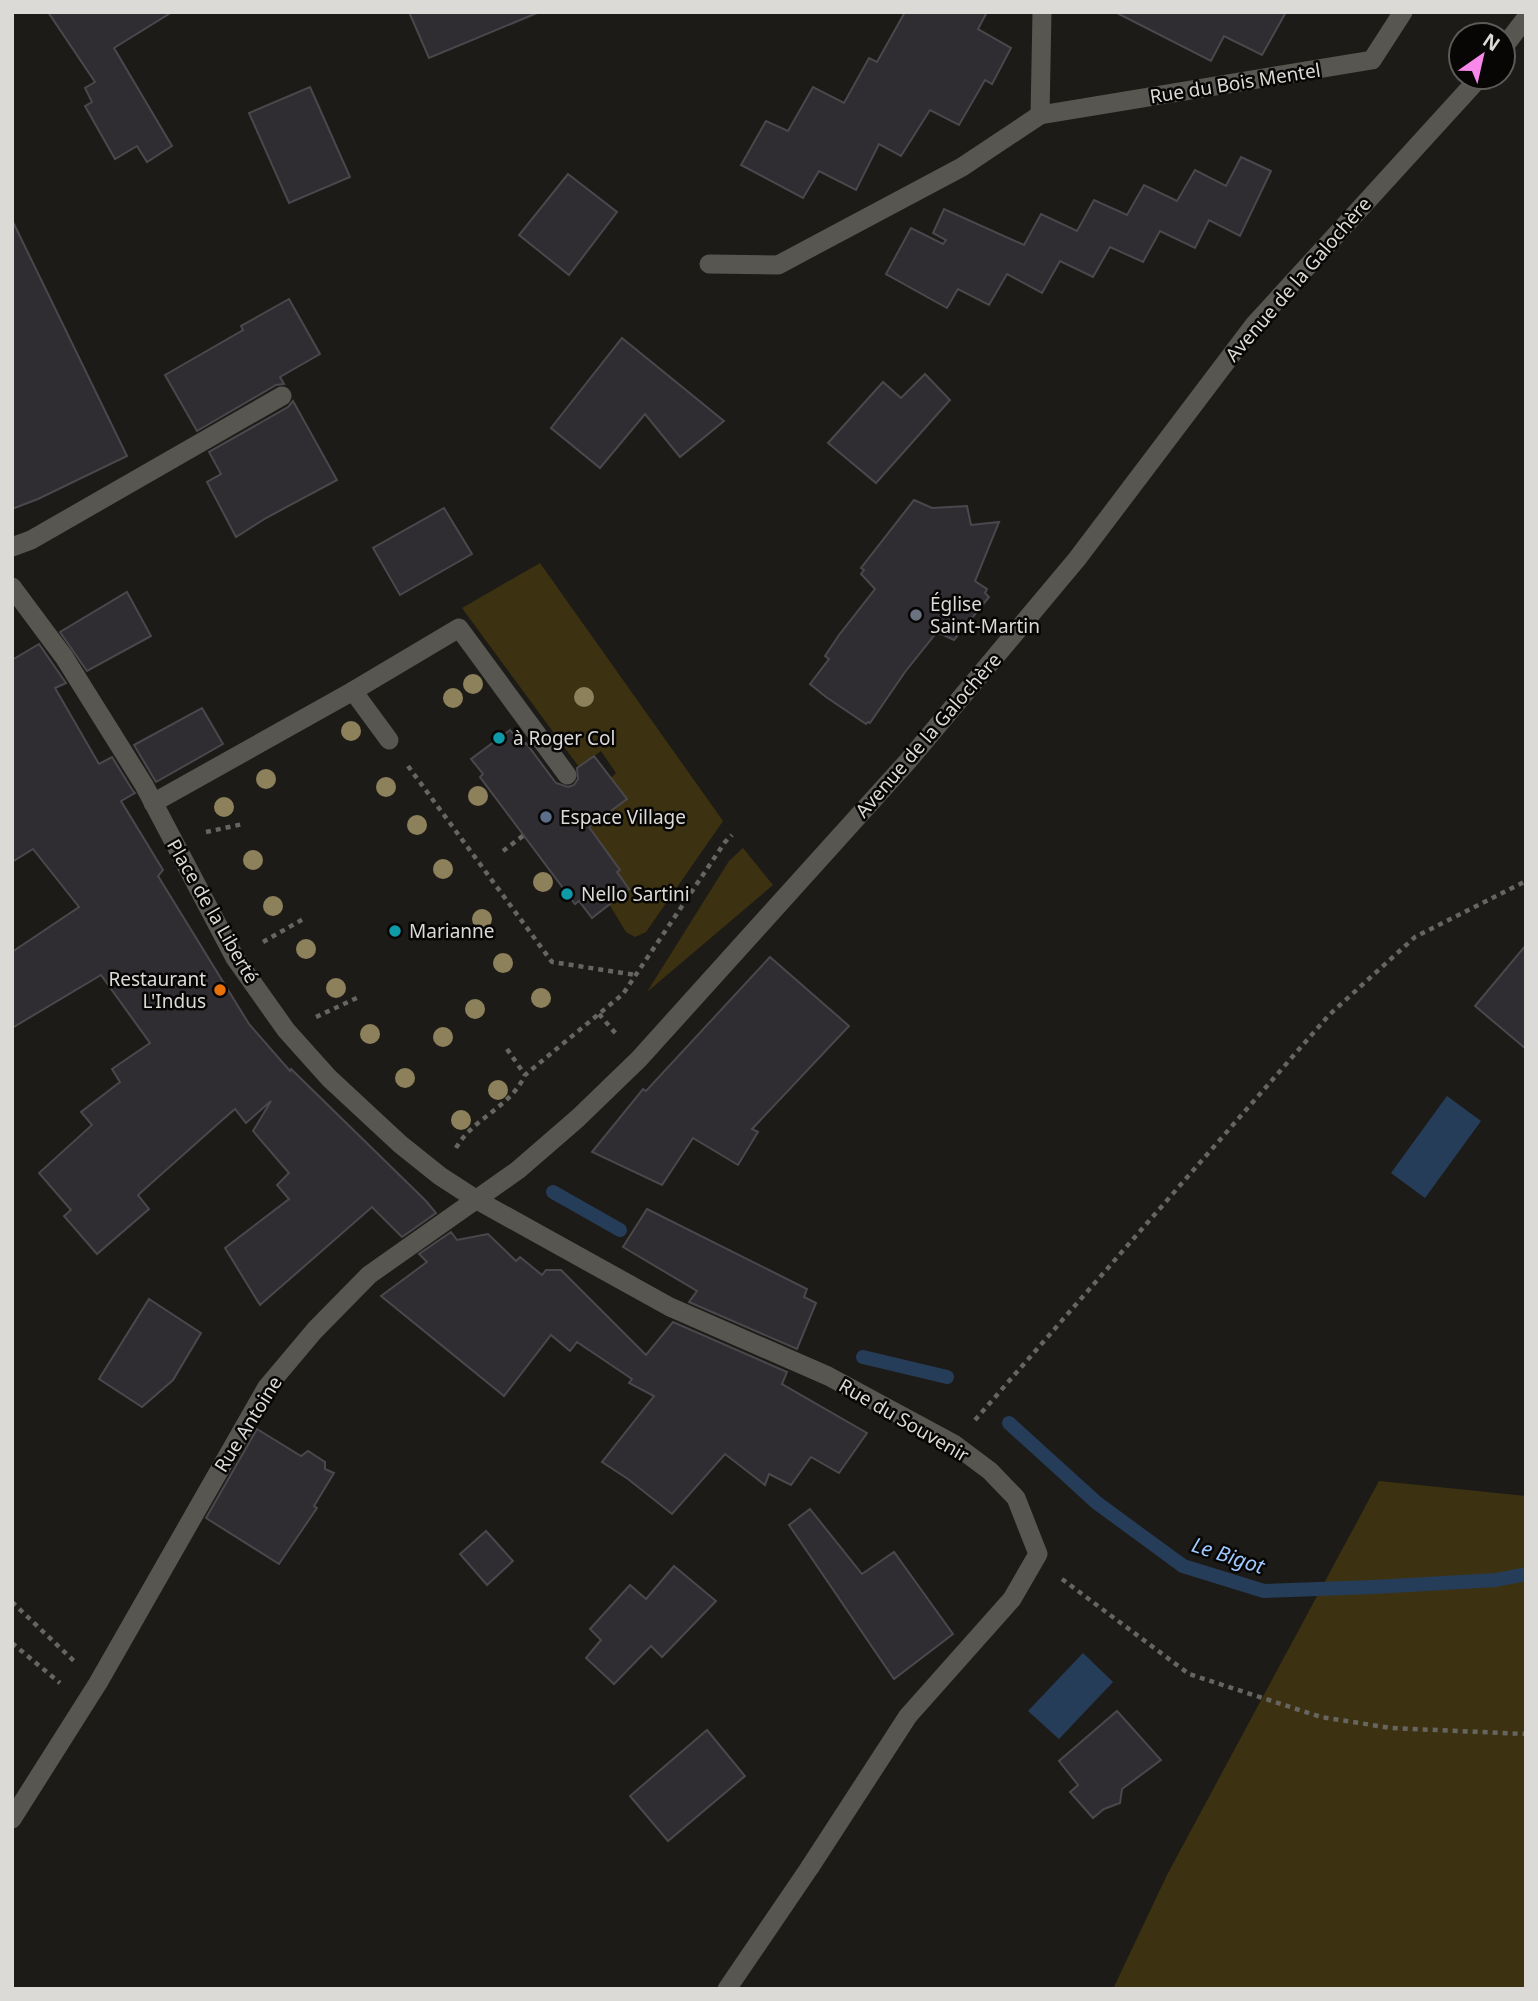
<svg xmlns="http://www.w3.org/2000/svg" width="1538" height="2001" font-family="'Noto Sans',sans-serif">
<style>
.green{fill:#3c3211}
.water{fill:#263d59}
.lines{fill:none;stroke-linecap:round;stroke-linejoin:round}
.stream{stroke:#263d59;stroke-width:14}
.building{fill:#2f2d31;stroke:#4a484c;stroke-width:2}
.path{stroke:#676561;stroke-width:4.5;stroke-dasharray:5 5;stroke-linecap:butt}
.service{stroke:#575651;stroke-width:19}
.minor{stroke:#575651;stroke-width:19}
.tertiary{stroke:#575651;stroke-width:19}
.tree{fill:#8d815b}
.worship-dot{fill:#6b7280;stroke:#070605;stroke-width:2.5}
.culture-dot{fill:#0f9aa8;stroke:#070605;stroke-width:2.5}
.service-dot{fill:#5c6f8a;stroke:#070605;stroke-width:2.5}
.food-dot{fill:#e8710a;stroke:#070605;stroke-width:2.5}
.labels{text-anchor:middle;stroke-width:5;stroke-linejoin:round;paint-order:stroke}
.street-label{font-size:19px;fill:#dbdad7;stroke:#070605}
.poi-label{font-size:19px;fill:#dbdad7;stroke:#070605;text-anchor:start}
.water-label{font-size:21px;font-style:italic;fill:#9fc9fe;stroke:#070605}
</style>
<rect width="100%" height="100%" fill="#1d1b17"/>
<g class="green">
<path d="M 540,563 L 723,821 L 646,932 L 635,937 L 626,932 L 609,904 L 617,872 L 620,870 L 589,827 L 626,799 L 611,778 L 616,773 L 601,751 L 579,767 L 462,608 Z"/>
<path d="M 743,848 L 773,885 L 647,992 L 729,861 Z"/>
<path d="M 1379,1481 L 1526,1496 L 1526,1989 L 1113,1989 L 1167,1875 Z"/>
</g>
<g class="water">
<path d="M 1447,1096 L 1481,1121 L 1425,1198 L 1391,1173 Z"/>
<path d="M 1083,1653 L 1113,1682 L 1059,1739 L 1028,1711 Z"/>
</g>
<g class="lines">
<g class="stream">
<path d="M 553,1192 L 620,1230"/>
<path d="M 863,1357 L 947,1377"/>
<path d="M 1009,1423 L 1097,1503 L 1183,1566 L 1264,1591 L 1374,1587 L 1496,1580 L 1526,1574"/>
</g>
</g>
<g class="building">
<path d="M 48,12 L 172,12 L 114,48 L 172,146 L 147,162 L 137,146 L 115,159 L 85,106 L 92,102 L 85,88 L 95,82 Z"/>
<path d="M 409,12 L 537,12 L 537,13 L 429,58 Z"/>
<path d="M 905,12 L 987,12 L 978,29 L 1011,48 L 992,84 L 985,80 L 959,125 L 930,110 L 901,156 L 879,144 L 856,190 L 819,171 L 803,198 L 741,165 L 766,121 L 788,131 L 813,87 L 844,103 L 869,58 L 877,62 Z"/>
<path d="M 1115,12 L 1286,12 L 1262,55 L 1224,36 L 1211,61 Z"/>
<path d="M 310,87 L 350,177 L 289,203 L 249,113 Z"/>
<path d="M 1241,157 L 1271,171 L 1240,236 L 1209,220 L 1195,248 L 1160,231 L 1143,262 L 1110,247 L 1093,277 L 1060,261 L 1042,293 L 1007,274 L 989,305 L 958,289 L 947,308 L 886,274 L 911,228 L 943,244 L 946,240 L 933,233 L 944,209 L 1024,245 L 1041,214 L 1077,231 L 1094,200 L 1127,215 L 1144,185 L 1177,201 L 1195,170 L 1226,186 Z"/>
<path d="M 568,174 L 617,212 L 569,275 L 519,235 Z"/>
<path d="M 12,220 L 127,456 L 38,499 L 12,509 Z"/>
<path d="M 289,299 L 320,354 L 280,377 L 284,384 L 276,385 L 197,431 L 165,375 L 243,330 L 241,326 Z"/>
<path d="M 622,338 L 724,421 L 680,457 L 645,414 L 600,468 L 551,428 Z"/>
<path d="M 925,374 L 950,400 L 876,483 L 828,443 L 883,382 L 901,398 Z"/>
<path d="M 293,401 L 337,480 L 266,518 L 236,537 L 207,482 L 221,474 L 209,452 L 288,407 Z"/>
<path d="M 914,500 L 932,508 L 967,506 L 971,525 L 999,522 L 975,581 L 987,589 L 985,593 L 989,597 L 954,640 L 937,632 L 905,672 L 870,723 L 868,722 L 866,724 L 826,697 L 810,684 L 829,659 L 825,656 L 839,635 L 875,589 L 861,574 L 864,570 L 861,568 Z"/>
<path d="M 444,508 L 472,554 L 400,595 L 373,548 Z"/>
<path d="M 127,592 L 151,636 L 87,671 L 60,632 Z"/>
<path d="M 39,644 L 66,683 L 55,688 L 99,764 L 112,757 L 133,791 L 135,793 L 121,801 L 163,870 L 158,876 L 249,1024 L 290,1071 L 291,1069 L 426,1201 L 436,1213 L 402,1237 L 372,1207 L 260,1305 L 225,1248 L 289,1199 L 277,1185 L 289,1173 L 253,1131 L 271,1101 L 246,1123 L 235,1109 L 220,1122 L 138,1195 L 149,1209 L 97,1254 L 64,1216 L 71,1210 L 39,1173 L 92,1125 L 81,1112 L 120,1082 L 112,1069 L 150,1043 L 101,975 L 12,1028 L 12,952 L 79,907 L 33,849 L 12,862 L 12,660 Z"/>
<path d="M 202,708 L 223,744 L 156,782 L 134,745 Z"/>
<path d="M 510,730 L 522,746 L 526,743 L 556,783 L 568,787 L 574,785 L 578,779 L 577,768 L 594,756 L 627,799 L 589,827 L 620,870 L 617,872 L 629,889 L 592,918 L 579,901 L 575,904 L 480,777 L 483,774 L 471,759 Z"/>
<path d="M 1526,945 L 1526,1049 L 1475,1006 Z"/>
<path d="M 770,957 L 849,1026 L 752,1129 L 758,1132 L 738,1165 L 693,1138 L 662,1185 L 592,1152 L 643,1089 L 646,1091 Z"/>
<path d="M 647,1209 L 807,1289 L 804,1297 L 816,1303 L 797,1349 L 689,1302 L 697,1291 L 623,1247 Z"/>
<path d="M 451,1232 L 457,1240 L 488,1234 L 516,1261 L 520,1257 L 542,1275 L 546,1270 L 561,1270 L 646,1355 L 673,1322 L 787,1372 L 782,1384 L 867,1433 L 839,1473 L 811,1457 L 791,1485 L 769,1474 L 765,1485 L 725,1454 L 672,1514 L 628,1479 L 602,1462 L 654,1396 L 629,1383 L 632,1379 L 577,1342 L 570,1351 L 551,1335 L 504,1396 L 381,1296 L 427,1262 L 419,1254 Z"/>
<path d="M 149,1299 L 201,1333 L 173,1380 L 142,1407 L 99,1379 Z"/>
<path d="M 257,1429 L 301,1456 L 308,1451 L 325,1462 L 325,1469 L 334,1473 L 314,1506 L 317,1508 L 279,1564 L 206,1518 Z"/>
<path d="M 810,1509 L 862,1574 L 894,1552 L 953,1634 L 894,1679 L 789,1525 Z"/>
<path d="M 486,1531 L 513,1561 L 487,1585 L 460,1554 Z"/>
<path d="M 674,1566 L 716,1601 L 662,1657 L 651,1646 L 614,1684 L 586,1658 L 601,1640 L 590,1629 L 630,1585 L 646,1599 Z"/>
<path d="M 1117,1711 L 1161,1760 L 1122,1789 L 1120,1803 L 1104,1809 L 1093,1818 L 1070,1792 L 1078,1785 L 1059,1761 Z"/>
<path d="M 707,1730 L 745,1776 L 668,1841 L 630,1796 Z"/>
</g>
<g class="lines">
<g class="path">
<path d="M 408,766 L 552,962 L 636,975"/>
<path d="M 206,832 L 243,824"/>
<path d="M 503,851 L 524,835"/>
<path d="M 263,942 L 305,918"/>
<path d="M 599,1014 L 617,1035"/>
<path d="M 316,1017 L 361,996"/>
<path d="M 507,1049 L 525,1075"/>
<path d="M 456,1148 C 473,1118 511,1107 525,1075 L 623,994 L 725,842 L 732,835"/>
<path d="M 975,1420 L 1329,1015 L 1415,937 L 1526,881"/>
<path d="M 1062,1579 L 1189,1674 L 1321,1717 L 1391,1728 L 1526,1734"/>
<path d="M 12,1602 L 74,1661"/>
<path d="M 12,1643 L 60,1683"/>
</g>
<g class="service">
<path d="M 12,547 L 31,540 L 282,396"/>
<path d="M 353,691 L 389,740"/>
<path d="M 153,803 L 353,691 L 459,628 L 567,775"/>
<path d="M 727,1989 L 810,1867"/>
</g>
<g class="minor">
<path d="M 1042,12 L 1040,115 L 1372,60 L 1403,12"/>
<path d="M 709,264 L 778,265 L 962,167 L 1040,115"/>
<path d="M 12,587 L 64,657 L 144,785 L 235,958 L 286,1030 L 329,1078 L 400,1144 L 440,1176 L 477,1200 L 670,1307 L 828,1376 L 954,1444 L 990,1471 L 1016,1498 L 1038,1554 L 1012,1599 L 908,1716 L 810,1867"/>
</g>
<g class="tertiary">
<path d="M 1503,48 L 1526,18"/>
<path d="M 12,1819 L 98,1683 L 267,1387 L 315,1330 L 369,1275 L 518,1170 L 578,1118 L 639,1059 L 908,761 L 1077,559 L 1254,325 L 1480,77"/>
</g>
</g>
<g class="tree">
<circle cx="473" cy="684" r="10"/>
<circle cx="584" cy="697" r="10"/>
<circle cx="453" cy="698" r="10"/>
<circle cx="351" cy="731" r="10"/>
<circle cx="266" cy="779" r="10"/>
<circle cx="386" cy="787" r="10"/>
<circle cx="478" cy="796" r="10"/>
<circle cx="224" cy="807" r="10"/>
<circle cx="417" cy="825" r="10"/>
<circle cx="253" cy="860" r="10"/>
<circle cx="443" cy="869" r="10"/>
<circle cx="543" cy="882" r="10"/>
<circle cx="273" cy="906" r="10"/>
<circle cx="482" cy="919" r="10"/>
<circle cx="306" cy="949" r="10"/>
<circle cx="503" cy="963" r="10"/>
<circle cx="336" cy="988" r="10"/>
<circle cx="541" cy="998" r="10"/>
<circle cx="475" cy="1009" r="10"/>
<circle cx="370" cy="1034" r="10"/>
<circle cx="443" cy="1037" r="10"/>
<circle cx="405" cy="1078" r="10"/>
<circle cx="498" cy="1090" r="10"/>
<circle cx="461" cy="1120" r="10"/>
</g>
<circle class="worship-dot" cx="916" cy="615" r="7"/>
<g class="culture-dot">
<circle cx="499" cy="738" r="7"/>
<circle cx="567" cy="894" r="7"/>
<circle cx="395" cy="931" r="7"/>
</g>
<circle class="service-dot" cx="546" cy="817" r="7"/>
<circle class="food-dot" cx="220" cy="990" r="7"/>
<g class="labels">
<g class="street-label">
<text transform="translate(1235 83) rotate(-9)" y="7">Rue du Bois Mentel</text>
<text transform="translate(1298 279) rotate(-49)" y="7">Avenue de la Galochère</text>
<text transform="translate(928 735) rotate(-49)" y="7">Avenue de la Galochère</text>
<text transform="translate(213 911) rotate(60)" y="7">Place de la Liberté</text>
<text transform="translate(904 1420) rotate(30)" y="7">Rue du Souvenir</text>
<text transform="translate(248 1424) rotate(-58)" y="7">Rue Antoine</text>
</g>
<g class="poi-label">
<text x="930" y="611">Église<tspan x="930" dy="22">Saint-Martin</tspan></text>
<text x="513" y="745">à Roger Col</text>
<text x="560" y="824">Espace Village</text>
<text x="581" y="901">Nello Sartini</text>
<text x="409" y="938">Marianne</text>
<text x="206" y="986" text-anchor="end">Restaurant<tspan x="206" dy="22">L'Indus</tspan></text>
</g>
<g class="water-label">
<text transform="translate(1228 1556) rotate(18)" y="7">Le Bigot</text>
</g>
</g>
<rect width="1538" height="2001" fill="none" stroke="#dbdad7" stroke-width="28"/>
<g transform="translate(1482 56) rotate(34)"><circle r="33" fill="#070605" stroke="#5c5b59" stroke-width="2"/>
<path d="M0-5L12 26L0 18L-12 26Z" fill="#f888ea"/>
<text y="-10" font-size="19" font-weight="bold" text-anchor="middle" fill="#dbdad7">N</text>
</g>
</svg>
